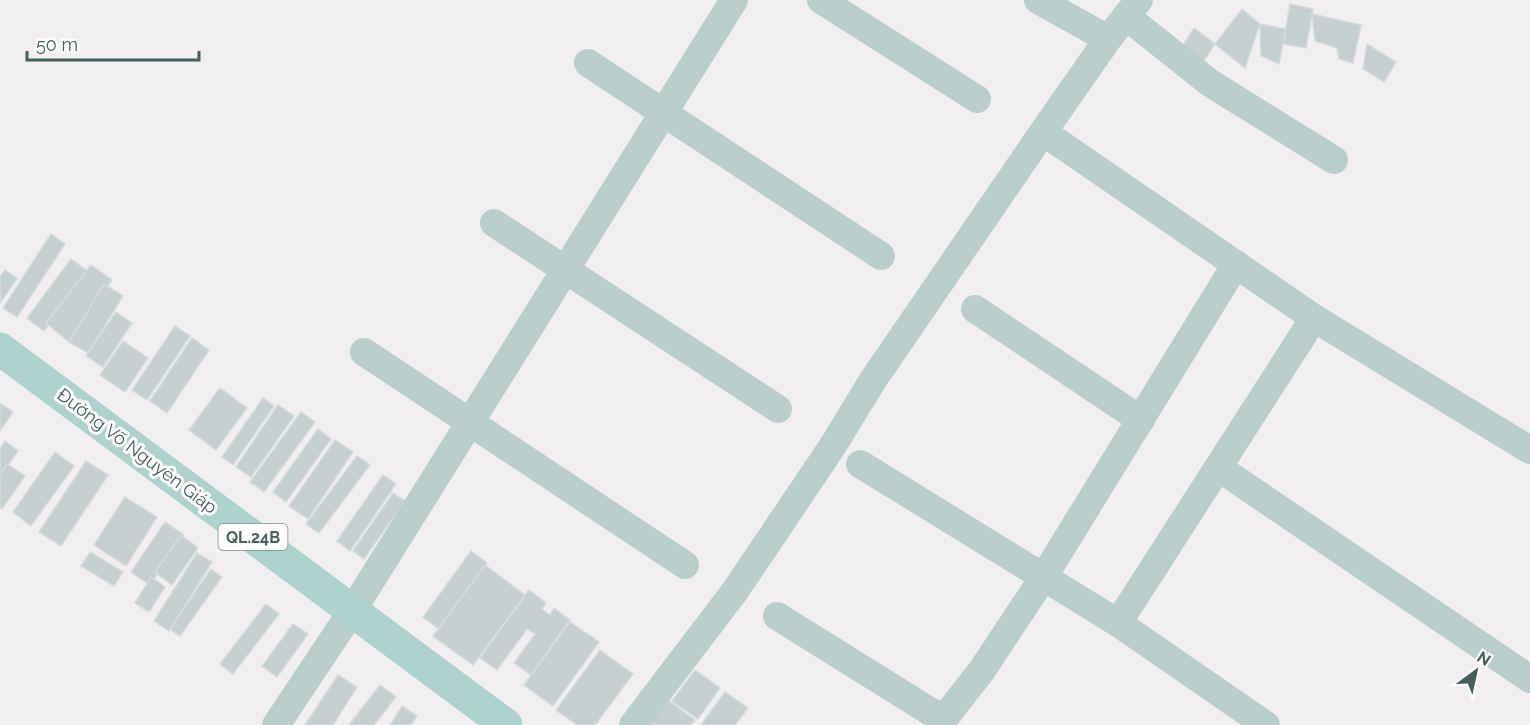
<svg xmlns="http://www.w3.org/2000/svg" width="1530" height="725" font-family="Raleway,sans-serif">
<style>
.building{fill:#c6cfd0;stroke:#d3dbdc;stroke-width:1.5}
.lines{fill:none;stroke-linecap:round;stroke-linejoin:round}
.minor{stroke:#b9cecb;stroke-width:28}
.major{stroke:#add1cd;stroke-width:33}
.labels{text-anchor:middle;stroke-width:6;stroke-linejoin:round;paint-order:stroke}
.shield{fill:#fff;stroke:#7d8f8d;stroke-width:1.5}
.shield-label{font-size:16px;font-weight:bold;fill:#455f5c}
.street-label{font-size:18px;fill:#455f5c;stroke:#fff}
</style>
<rect width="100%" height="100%" fill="#f2eff1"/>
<g class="building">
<path d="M 1290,4 L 1313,9 L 1306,48 L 1283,44 Z"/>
<path d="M 1242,9 L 1260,24 L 1245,68 L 1215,44 Z"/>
<path d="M 1312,14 L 1361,25 L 1353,63 L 1339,59 L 1337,48 L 1315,41 Z"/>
<path d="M 1260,24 L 1286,29 L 1279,64 L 1261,56 Z"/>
<path d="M 1194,28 L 1215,44 L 1203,62 L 1182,47 Z"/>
<path d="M 1367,44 L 1396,62 L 1384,82 L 1363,69 Z"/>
<path d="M 51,234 L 65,244 L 17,317 L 3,308 Z"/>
<path d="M 71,259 L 89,272 L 44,331 L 27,318 Z"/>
<path d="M 91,265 L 112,280 L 69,342 L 46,323 Z"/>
<path d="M 5,270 L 17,278 L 1,302 L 0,277 Z"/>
<path d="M 104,284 L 123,296 L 88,353 L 69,342 Z"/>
<path d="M 116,312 L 132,323 L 103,367 L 86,356 Z"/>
<path d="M 175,326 L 190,336 L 147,400 L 132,390 Z"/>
<path d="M 192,338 L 209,350 L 167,413 L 150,401 Z"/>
<path d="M 123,341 L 148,358 L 125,392 L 100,375 Z"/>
<path d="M 220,388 L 247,408 L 216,450 L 189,430 Z"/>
<path d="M 263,398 L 274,406 L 233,465 L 222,457 Z"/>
<path d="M 0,403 L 13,412 L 0,431 Z"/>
<path d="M 278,405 L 294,416 L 251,477 L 236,467 Z"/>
<path d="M 301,412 L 315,422 L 264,492 L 250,482 Z"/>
<path d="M 318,429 L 331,439 L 286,502 L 273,492 Z"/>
<path d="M 335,440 L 353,452 L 308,519 L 289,506 Z"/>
<path d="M 5,441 L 18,451 L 0,476 L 0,449 Z"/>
<path d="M 55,452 L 74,466 L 31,526 L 13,512 Z"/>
<path d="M 357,456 L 370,465 L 319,533 L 306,524 Z"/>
<path d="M 86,461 L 108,475 L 61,546 L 39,532 Z"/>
<path d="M 7,464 L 25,476 L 2,509 L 0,507 L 0,475 Z"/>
<path d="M 383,475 L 396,484 L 350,551 L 337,541 Z"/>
<path d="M 393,493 L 405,501 L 364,559 L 353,551 Z"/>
<path d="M 125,497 L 157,517 L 126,566 L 94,545 Z"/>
<path d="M 165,522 L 184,535 L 150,585 L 131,572 Z"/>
<path d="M 181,535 L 198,548 L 172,585 L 155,572 Z"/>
<path d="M 471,551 L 487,563 L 439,629 L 423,617 Z"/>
<path d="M 90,552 L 123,572 L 114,586 L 81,566 Z"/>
<path d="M 197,553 L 212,562 L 169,631 L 154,621 Z"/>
<path d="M 485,565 L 525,595 L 473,665 L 433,636 Z"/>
<path d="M 211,569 L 222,577 L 180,636 L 170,629 Z"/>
<path d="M 151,577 L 165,587 L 149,612 L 135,603 Z"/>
<path d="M 529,590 L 546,603 L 542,609 L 550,615 L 554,608 L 570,620 L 531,675 L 514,663 L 535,634 L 527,629 L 497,670 L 480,658 Z"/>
<path d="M 266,604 L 279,614 L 233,674 L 220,664 Z"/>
<path d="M 570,622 L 599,642 L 553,706 L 524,685 Z"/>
<path d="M 293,624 L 308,634 L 277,677 L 262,666 Z"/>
<path d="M 600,650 L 633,674 L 595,725 L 577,725 L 556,710 Z"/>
<path d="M 695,670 L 720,688 L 698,719 L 672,701 Z"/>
<path d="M 338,675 L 357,687 L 333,725 L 305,725 Z"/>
<path d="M 380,685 L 396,697 L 374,725 L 349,725 Z"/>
<path d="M 725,692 L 748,708 L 735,725 L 701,725 Z"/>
<path d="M 662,696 L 695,720 L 691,725 L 640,725 Z"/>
<path d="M 402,706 L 417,716 L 411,725 L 390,725 Z"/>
</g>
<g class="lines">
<g class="minor">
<path d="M 821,0 L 977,99"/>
<path d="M 1038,0 L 1108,39"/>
<path d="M 1127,17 L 1210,83 L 1334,160"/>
<path d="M 588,63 L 881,256"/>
<path d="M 1043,132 L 1314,318 L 1530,450"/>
<path d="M 494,223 L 778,409"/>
<path d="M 975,309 L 1141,420"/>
<path d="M 364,352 L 685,565"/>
<path d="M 860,464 L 1118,623 L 1266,725"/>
<path d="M 1219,468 L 1530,679"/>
<path d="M 777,616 L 931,712 L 946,716 L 982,670 L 1043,578 L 1236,264"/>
<path d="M 1118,623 L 1314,318"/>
<path d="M 276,725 L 352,611 L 734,0"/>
<path d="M 633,725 L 735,591 L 832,447 L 873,380 L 1043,132 L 1108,39 L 1139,0"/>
</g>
<path class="major" d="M 0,349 L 506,725"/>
</g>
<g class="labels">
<rect class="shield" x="218.5" y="524" width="69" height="26" rx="4.5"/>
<g class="shield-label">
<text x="253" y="543">QL.24B</text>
</g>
<g class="street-label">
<text transform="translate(137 451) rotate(37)" y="6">Đường Võ Nguyên Giáp</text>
</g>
</g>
<g transform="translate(1476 671) rotate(33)" stroke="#ffffff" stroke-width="4.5" paint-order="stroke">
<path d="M0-4.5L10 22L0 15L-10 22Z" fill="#455f5c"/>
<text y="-9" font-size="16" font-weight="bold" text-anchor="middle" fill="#455f5c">N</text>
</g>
<path d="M27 51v9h172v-9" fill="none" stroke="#455f5c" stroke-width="3"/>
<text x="36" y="51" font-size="18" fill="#455f5c" stroke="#ffffff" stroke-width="4.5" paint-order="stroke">50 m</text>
</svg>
